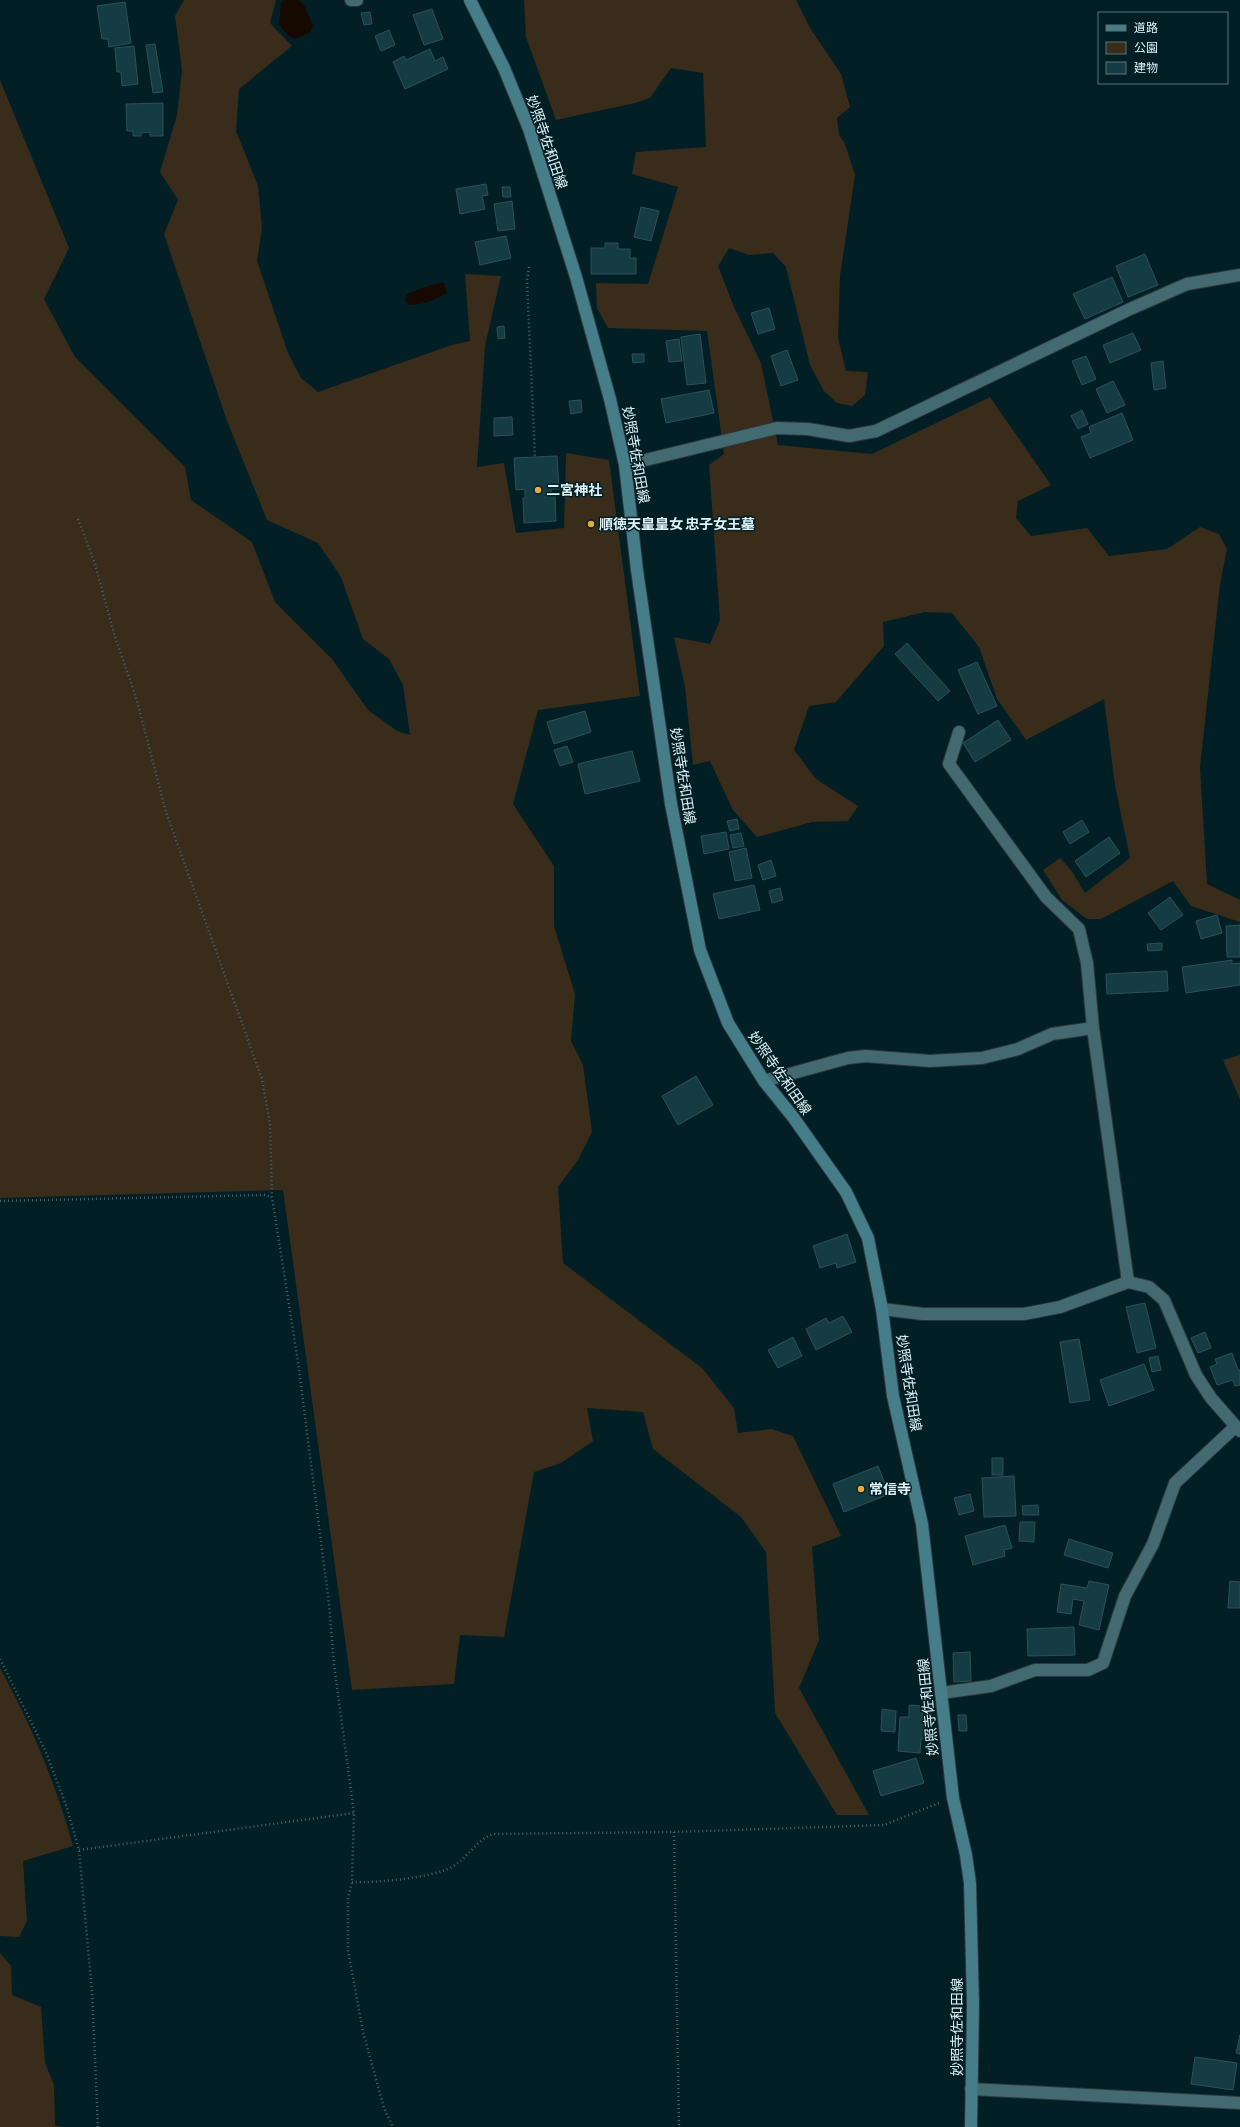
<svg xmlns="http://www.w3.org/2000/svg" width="1240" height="2127" font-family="'Asap Condensed','Noto Sans JP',sans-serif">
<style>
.green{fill:#392c1a}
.water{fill:#160900}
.building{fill:#153b43;stroke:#2c5159}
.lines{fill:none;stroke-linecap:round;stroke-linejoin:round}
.street-casing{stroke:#2d373b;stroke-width:14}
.secondary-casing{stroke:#2d373b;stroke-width:14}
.path{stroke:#496369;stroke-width:2.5;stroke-dasharray:1 3;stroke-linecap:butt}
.street{stroke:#436971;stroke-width:12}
.secondary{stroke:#457d89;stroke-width:12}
.poi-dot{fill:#eca93b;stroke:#021f25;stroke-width:1.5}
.labels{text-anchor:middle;stroke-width:3;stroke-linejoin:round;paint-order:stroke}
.street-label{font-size:14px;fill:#dff3f8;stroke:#021f25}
.poi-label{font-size:14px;font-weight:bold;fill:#dff3f8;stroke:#021f25;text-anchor:start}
</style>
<rect width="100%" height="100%" fill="#021f25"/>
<g class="green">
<path d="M 184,0 L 276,0 L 270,23 L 292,46 L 239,89 L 236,131 L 258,186 L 262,228 L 257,261 L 288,353 L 301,378 L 318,392 L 452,345 L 470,341 L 465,274 L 501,276 L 485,346 L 477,467 L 504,463 L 516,533 L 564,528 L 566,453 L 609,460 L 640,696 L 538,710 L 513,804 L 554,866 L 554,926 L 575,994 L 571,1041 L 583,1065 L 592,1132 L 578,1160 L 558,1187 L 563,1263 L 702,1368 L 734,1408 L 738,1433 L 772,1429 L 793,1436 L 841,1536 L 812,1547 L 819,1640 L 799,1688 L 869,1815 L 837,1815 L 775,1713 L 766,1552 L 741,1517 L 653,1449 L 643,1412 L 587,1408 L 593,1441 L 561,1463 L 534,1472 L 504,1637 L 460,1635 L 454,1684 L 352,1690 L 283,1190 L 0,1198 L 0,80 L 69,248 L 44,299 L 75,357 L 185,467 L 191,500 L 252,542 L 275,602 L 332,659 L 368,710 L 397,731 L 410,735 L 403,685 L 389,659 L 363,639 L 341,577 L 318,543 L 267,520 L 227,421 L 164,234 L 178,200 L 160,172 L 177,115 L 182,70 L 175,16 Z"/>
<path d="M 524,0 L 796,0 L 810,28 L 841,74 L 850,107 L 837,118 L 839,135 L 845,144 L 855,175 L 840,276 L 838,338 L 846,371 L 868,372 L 865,395 L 852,406 L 837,403 L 824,391 L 810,365 L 786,267 L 773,253 L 749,255 L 729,248 L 718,266 L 734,307 L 761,363 L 778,445 L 872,454 L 990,397 L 1051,485 L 1018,501 L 1016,518 L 1031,536 L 1087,528 L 1109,556 L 1167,549 L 1200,527 L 1219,534 L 1227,549 L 1220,584 L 1200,767 L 1207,884 L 1240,900 L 1240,922 L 1191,906 L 1173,881 L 1101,919 L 1087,919 L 1062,900 L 1043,870 L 1060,858 L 1071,870 L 1085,893 L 1130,858 L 1115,785 L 1104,699 L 1026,740 L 997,699 L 979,647 L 952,613 L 925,612 L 883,622 L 884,646 L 836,702 L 809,706 L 794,750 L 816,779 L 858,806 L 848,821 L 812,822 L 757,837 L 733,810 L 710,761 L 693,765 L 685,687 L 674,637 L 710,644 L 720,620 L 709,465 L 724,454 L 707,331 L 608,328 L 597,308 L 596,283 L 648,284 L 678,187 L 632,174 L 636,152 L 706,147 L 703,73 L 671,68 L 650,98 L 635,103 L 556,120 L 526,37 Z"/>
<path d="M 1240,1055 L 1240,1099 L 1223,1060 Z"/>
<path d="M 0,1668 C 31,1724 56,1784 73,1846 L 23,1861 L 27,1921 L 19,1937 L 0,1936 Z"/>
<path d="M 0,1953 L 11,1966 L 12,1995 L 41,2007 L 45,2063 L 54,2085 L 55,2125 L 62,2127 L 0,2127 Z"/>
</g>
<g class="water">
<path d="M 284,0 L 299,0 L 304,5 L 313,26 L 310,32 L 295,39 L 287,35 L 279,24 L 281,2 Z"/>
<path d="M 444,283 L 447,293 C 434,300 424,305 409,305 L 405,300 L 406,295 C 419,289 430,284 444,283 Z"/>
</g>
<g class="building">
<path d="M 125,2 L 131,43 L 109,47 L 108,39 L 102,39 L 97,6 Z"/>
<path d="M 432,9 L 443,39 L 424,45 L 413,15 Z"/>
<path d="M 370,12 L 372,24 L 364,25 L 361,13 Z"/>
<path d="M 389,30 L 395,45 L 381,51 L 375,36 Z"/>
<path d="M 155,44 L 163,92 L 153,93 L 146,45 Z"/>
<path d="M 134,46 L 138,84 L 122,86 L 121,72 L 117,72 L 115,48 Z"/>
<path d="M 430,49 L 435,61 L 443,57 L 448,69 L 405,89 L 393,62 L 404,56 L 406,60 Z"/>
<path d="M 163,103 L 163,136 L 150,136 L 150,132 L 141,133 L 141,136 L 133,136 L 133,131 L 127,131 L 126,104 Z"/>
<path d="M 486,184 L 488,195 L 482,196 L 485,209 L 460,214 L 456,189 Z"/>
<path d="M 502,187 L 510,187 L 511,197 L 503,197 Z"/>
<path d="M 512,201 L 515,229 L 498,231 L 494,204 Z"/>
<path d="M 641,207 L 659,211 L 651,241 L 634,237 Z"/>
<path d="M 506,236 L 511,258 L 480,265 L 475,242 Z"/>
<path d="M 605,243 L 618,243 L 618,249 L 630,249 L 630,258 L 636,258 L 636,274 L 591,274 L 591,248 L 605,248 Z"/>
<path d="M 1145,254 L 1158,285 L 1128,297 L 1116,266 Z"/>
<path d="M 1112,277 L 1123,302 L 1085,319 L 1073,294 Z"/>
<path d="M 769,308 L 775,329 L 758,334 L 751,313 Z"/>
<path d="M 504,326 L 505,338 L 498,339 L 497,327 Z"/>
<path d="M 1133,333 L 1141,350 L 1110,363 L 1103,345 Z"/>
<path d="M 700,334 L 706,383 L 687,385 L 681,337 Z"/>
<path d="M 679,339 L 682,361 L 669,362 L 666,341 Z"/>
<path d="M 787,350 L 798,380 L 781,386 L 771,356 Z"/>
<path d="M 632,354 L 644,354 L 644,362 L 633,363 Z"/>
<path d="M 1086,356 L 1096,379 L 1082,385 L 1072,361 Z"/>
<path d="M 1163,361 L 1166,388 L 1154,390 L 1151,363 Z"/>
<path d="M 1113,381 L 1125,405 L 1107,413 L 1096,389 Z"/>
<path d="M 709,390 L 714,413 L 666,423 L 661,399 Z"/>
<path d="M 581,400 L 582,412 L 571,414 L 569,401 Z"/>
<path d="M 1082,410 L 1088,424 L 1078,429 L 1071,416 Z"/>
<path d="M 1122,413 L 1133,440 L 1090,458 L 1081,437 L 1091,433 L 1089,427 Z"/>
<path d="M 512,417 L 513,435 L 494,436 L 494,418 Z"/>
<path d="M 557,456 L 559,489 L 551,489 L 552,496 L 555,496 L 556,521 L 524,523 L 523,498 L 525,498 L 525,489 L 516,490 L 514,458 Z"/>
<path d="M 907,643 L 950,691 L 938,701 L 895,654 Z"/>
<path d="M 977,662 L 997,706 L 978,714 L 958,670 Z"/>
<path d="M 585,711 L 591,732 L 554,744 L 547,722 Z"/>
<path d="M 998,720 L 1011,740 L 975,762 L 963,743 Z"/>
<path d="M 567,746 L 573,762 L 560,766 L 554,750 Z"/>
<path d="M 632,751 L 640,781 L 585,794 L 578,764 Z"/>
<path d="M 737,819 L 739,829 L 730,831 L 727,821 Z"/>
<path d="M 1082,820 L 1089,832 L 1070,844 L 1063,832 Z"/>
<path d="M 726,832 L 729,849 L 704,854 L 701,836 Z"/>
<path d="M 741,833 L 744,846 L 733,848 L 730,835 Z"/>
<path d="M 1109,837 L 1120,853 L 1086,877 L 1075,861 Z"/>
<path d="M 746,848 L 752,878 L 735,881 L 729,852 Z"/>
<path d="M 771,860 L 776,876 L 763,880 L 758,865 Z"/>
<path d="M 754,885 L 760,910 L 719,919 L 713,894 Z"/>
<path d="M 780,888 L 783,900 L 772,903 L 769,891 Z"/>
<path d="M 1170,897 L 1183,915 L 1161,930 L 1148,913 Z"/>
<path d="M 1217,915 L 1222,933 L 1201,939 L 1196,921 Z"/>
<path d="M 1240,925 L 1240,957 L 1227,957 L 1226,926 Z"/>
<path d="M 1162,943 L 1162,950 L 1148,951 L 1147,944 Z"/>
<path d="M 1232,960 L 1232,964 L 1240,963 L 1240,985 L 1186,993 L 1182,967 Z"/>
<path d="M 1167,971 L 1168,991 L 1107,994 L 1106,974 Z"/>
<path d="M 696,1076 L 713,1105 L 678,1125 L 662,1096 Z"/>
<path d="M 847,1234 L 856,1262 L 837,1268 L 836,1263 L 820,1268 L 813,1246 Z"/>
<path d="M 1145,1303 L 1156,1348 L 1137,1353 L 1126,1307 Z"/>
<path d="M 843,1316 L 852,1332 L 816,1350 L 806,1329 L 826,1318 L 829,1323 Z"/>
<path d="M 1205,1332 L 1211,1348 L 1198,1353 L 1191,1338 Z"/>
<path d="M 793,1337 L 802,1356 L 778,1368 L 768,1350 Z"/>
<path d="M 1079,1339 L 1090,1400 L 1070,1403 L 1060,1342 Z"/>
<path d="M 1232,1353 L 1238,1370 L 1240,1370 L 1240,1385 L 1235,1386 L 1233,1380 L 1217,1385 L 1210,1367 L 1217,1364 L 1215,1359 Z"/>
<path d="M 1158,1356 L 1161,1370 L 1152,1372 L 1149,1358 Z"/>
<path d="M 1144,1364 L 1154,1390 L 1109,1406 L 1100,1380 Z"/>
<rect x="992" y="1458" width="11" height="17"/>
<path d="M 878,1466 L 889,1494 L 844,1512 L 833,1484 Z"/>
<path d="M 1014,1476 L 1016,1516 L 984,1517 L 982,1478 Z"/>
<path d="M 970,1494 L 974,1511 L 959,1515 L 954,1498 Z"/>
<path d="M 1038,1505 L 1039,1515 L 1023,1515 L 1022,1506 Z"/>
<path d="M 1020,1522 L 1035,1522 L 1034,1542 L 1019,1541 Z"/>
<path d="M 1005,1525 L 1012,1548 L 1004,1550 L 1005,1556 L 973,1565 L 965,1536 Z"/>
<path d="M 1069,1539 L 1113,1553 L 1108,1568 L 1064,1555 Z"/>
<path d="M 1089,1581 L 1109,1585 L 1099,1630 L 1079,1625 L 1084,1601 L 1073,1599 L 1071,1614 L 1057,1612 L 1061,1584 L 1087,1588 Z"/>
<path d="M 1230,1581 L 1240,1582 L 1240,1608 L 1228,1608 Z"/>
<path d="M 1074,1627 L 1075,1655 L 1028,1656 L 1027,1629 Z"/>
<path d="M 970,1652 L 971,1681 L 954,1682 L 953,1653 Z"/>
<path d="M 909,1705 L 923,1706 L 922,1720 L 926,1721 L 925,1739 L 921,1739 L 920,1753 L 898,1751 L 900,1717 L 909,1717 Z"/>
<path d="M 882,1709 L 896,1711 L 895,1732 L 881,1731 Z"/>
<path d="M 958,1715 L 966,1715 L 967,1731 L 959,1731 Z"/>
<path d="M 916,1758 L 924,1783 L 881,1796 L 873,1771 Z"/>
<path d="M 1240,2035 L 1240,2054 L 1236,2053 Z"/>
<path d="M 1195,2057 L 1237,2063 L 1233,2090 L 1191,2084 Z"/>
</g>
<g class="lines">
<defs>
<g id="street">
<path d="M 351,0 L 357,0"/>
<path d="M 625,465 L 777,428 L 808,429 L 849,436 L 876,431 L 1130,309 L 1187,284 L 1240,275"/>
<path d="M 959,732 L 949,764 L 1046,897 L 1079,929 L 1087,963 L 1093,1028 L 1128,1282"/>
<path d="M 764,1081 L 848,1058 L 865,1056 L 930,1061 L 982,1058 L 1018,1049 L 1052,1034 L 1093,1028"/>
<path d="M 882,1309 L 923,1314 L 1024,1314 L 1060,1307 L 1128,1282 L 1149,1287 L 1164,1300 L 1196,1375 L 1211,1398 L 1240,1431"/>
<path d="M 941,1693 L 991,1686 L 1035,1670 L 1088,1670 L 1103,1663 L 1125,1596 L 1153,1544 L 1175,1483 L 1235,1427"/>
<path d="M 971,2089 L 1240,2103"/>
</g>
<path id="secondary" d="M 470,0 L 504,68 L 529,129 L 576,277 L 610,399 L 625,465 L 637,570 L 671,804 L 700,950 L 728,1023 L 764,1081 L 793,1117 L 846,1192 L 868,1238 L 882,1309 L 893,1396 L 922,1524 L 953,1798 L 966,1855 L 970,1883 L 973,2005 L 971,2127"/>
</defs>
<use href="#street" class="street-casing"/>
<use href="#secondary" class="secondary-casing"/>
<g class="path">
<path d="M 529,267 L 527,281 L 535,457"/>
<path d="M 78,519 L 95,564 L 115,637 L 136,697 L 166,812 L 262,1079 L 270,1124 L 272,1197 L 298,1362 L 329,1604 L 334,1665 L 354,1813 L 352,1882 L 348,1898 L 348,1950 L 363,2032 L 384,2108 L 393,2127"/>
<path d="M 0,1201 L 264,1195 L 272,1197"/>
<path d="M 0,1659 L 45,1750 L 66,1805 L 79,1850 L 92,1992 L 98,2127"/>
<path d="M 674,1832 L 679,2127"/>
<path d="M 79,1850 L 354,1813"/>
<path d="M 352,1882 C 375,1883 432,1878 452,1867 C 468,1858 475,1841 493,1834 L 674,1832 L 884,1825 L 939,1803"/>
</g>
<use href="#street" class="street"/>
<use href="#secondary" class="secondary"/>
</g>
<g class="poi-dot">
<circle cx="538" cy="490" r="4"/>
<circle cx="591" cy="524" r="4"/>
<circle cx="861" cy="1489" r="4"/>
</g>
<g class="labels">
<g class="street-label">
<text transform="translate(547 142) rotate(71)" y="5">妙照寺佐和田線</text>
<text transform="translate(636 455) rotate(80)" y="5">妙照寺佐和田線</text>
<text transform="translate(683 776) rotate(81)" y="5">妙照寺佐和田線</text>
<text transform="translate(780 1073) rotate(55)" y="5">妙照寺佐和田線</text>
<text transform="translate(909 1383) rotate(81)" y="5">妙照寺佐和田線</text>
<text transform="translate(928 1707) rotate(-96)" y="5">妙照寺佐和田線</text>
<text transform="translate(957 2027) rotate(-90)" y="5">妙照寺佐和田線</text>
</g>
<g class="poi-label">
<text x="546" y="495">二宮神社</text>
<text x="599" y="529">順徳天皇皇女 忠子女王墓</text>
<text x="869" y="1494">常信寺</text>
</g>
</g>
<rect x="1098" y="12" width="130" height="72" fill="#021f25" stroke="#5a7479"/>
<rect x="1106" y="25" width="20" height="6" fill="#457d89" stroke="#5a7479"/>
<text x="1134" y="32" font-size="12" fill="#dff3f8">道路</text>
<rect x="1106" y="42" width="20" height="12" fill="#392c1a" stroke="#5a7479"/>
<text x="1134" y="52" font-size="12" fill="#dff3f8">公園</text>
<rect x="1106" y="62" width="20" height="12" fill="#153b43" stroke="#5a7479"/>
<text x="1134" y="72" font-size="12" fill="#dff3f8">建物</text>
</svg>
